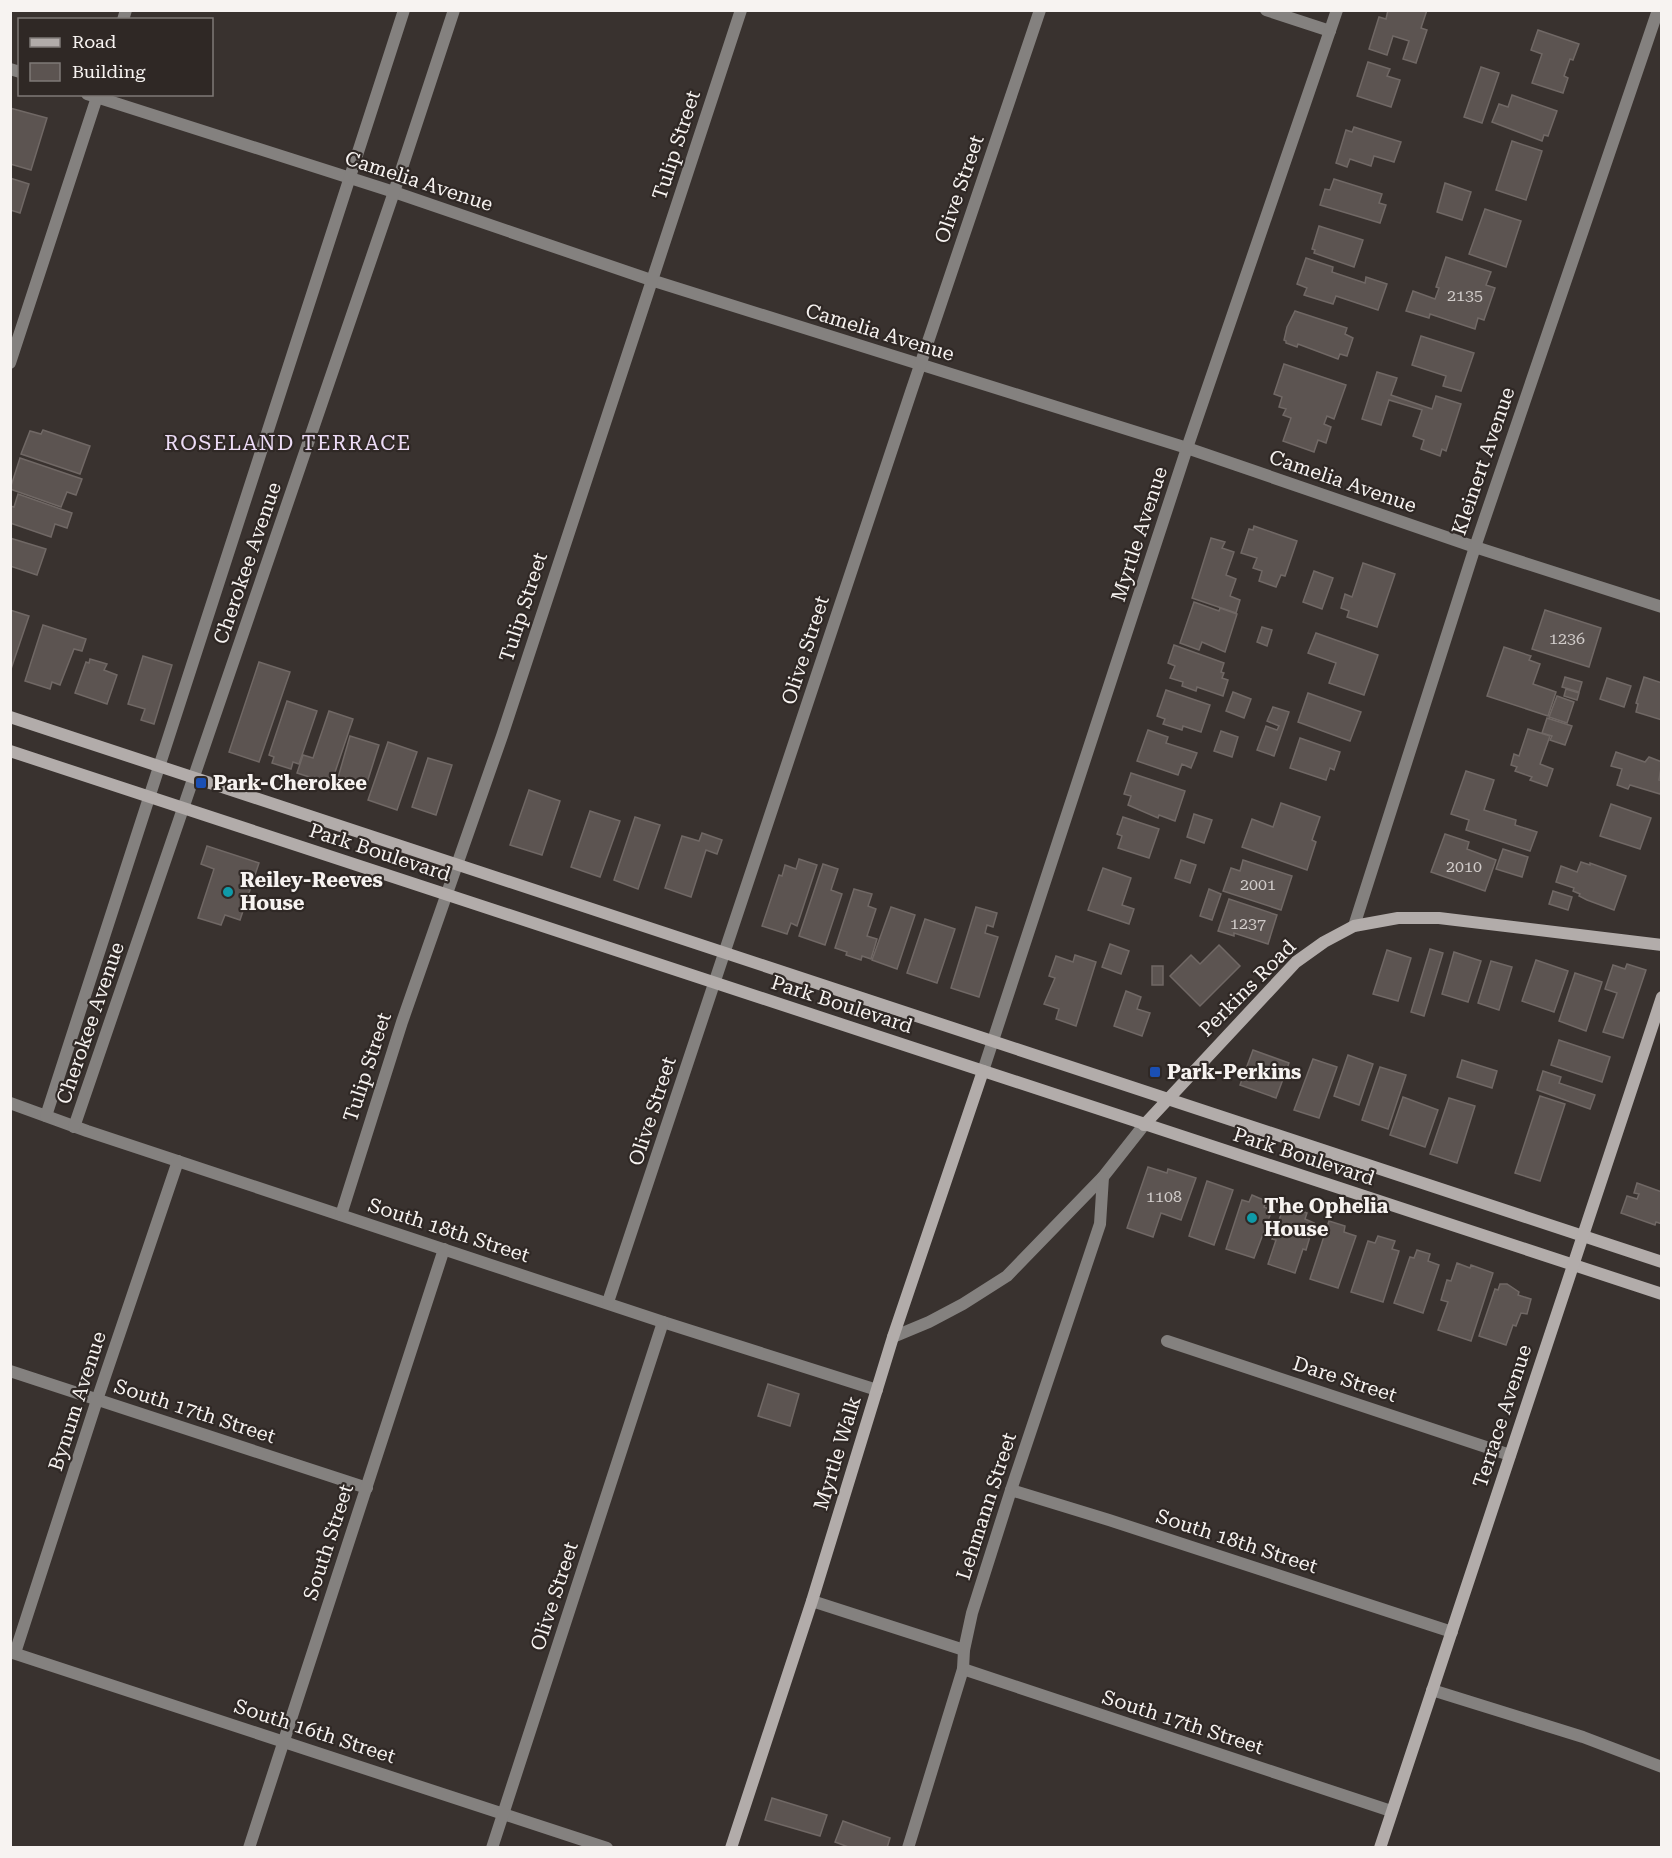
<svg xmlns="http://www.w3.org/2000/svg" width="1672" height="1858" font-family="'Roboto Serif',serif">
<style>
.building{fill:#5c5451;stroke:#706865;stroke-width:1.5}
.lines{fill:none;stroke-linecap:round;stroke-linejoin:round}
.street{stroke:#84817f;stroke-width:12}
.secondary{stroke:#b2acaa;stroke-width:12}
.transit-dot{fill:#1a4fb4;stroke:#2f2825;stroke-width:2}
.culture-dot{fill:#0f9aa8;stroke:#2f2825;stroke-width:2}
.labels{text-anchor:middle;stroke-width:4.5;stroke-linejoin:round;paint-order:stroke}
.number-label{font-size:16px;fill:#d0cbc9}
.street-label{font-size:20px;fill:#f7f3f1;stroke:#2f2825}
.poi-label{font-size:20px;font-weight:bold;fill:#f7f3f1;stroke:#2f2825;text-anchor:start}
.neighbourhood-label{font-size:21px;letter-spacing:1.5px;fill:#eddcf7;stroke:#2f2825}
</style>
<rect width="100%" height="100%" fill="#39322f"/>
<g class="building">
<path d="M 1388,10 L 1427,10 L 1421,28 L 1427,30 L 1416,63 L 1403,59 L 1409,41 L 1393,36 L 1387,55 L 1369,49 L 1379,17 L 1386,19 Z"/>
<path d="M 1538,30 L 1579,44 L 1573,60 L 1570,59 L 1564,76 L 1568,78 L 1563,93 L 1532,83 L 1542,54 L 1531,50 Z"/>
<path d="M 1368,62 L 1390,69 L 1387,76 L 1400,80 L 1391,107 L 1357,96 Z"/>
<path d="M 1481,67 L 1499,73 L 1482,123 L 1464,117 Z"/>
<path d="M 1512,95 L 1557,111 L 1548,136 L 1544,135 L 1542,141 L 1492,122 L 1499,104 L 1508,107 Z"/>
<path d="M 10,108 L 47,118 L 31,170 L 10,164 Z"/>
<path d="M 1354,127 L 1401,142 L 1394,162 L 1374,156 L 1371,166 L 1350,159 L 1347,167 L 1336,163 L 1346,130 L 1352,132 Z"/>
<path d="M 1512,141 L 1542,151 L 1526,200 L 1496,190 Z"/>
<path d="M 10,178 L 29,184 L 20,213 L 10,210 Z"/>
<path d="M 1334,179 L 1382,194 L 1379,203 L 1386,205 L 1380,223 L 1320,205 L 1325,189 L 1330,190 Z"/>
<path d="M 1445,183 L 1471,192 L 1462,220 L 1437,212 Z"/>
<path d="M 1485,209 L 1521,221 L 1506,267 L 1469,254 Z"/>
<path d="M 1319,226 L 1363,240 L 1354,267 L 1314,253 L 1315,250 L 1312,249 Z"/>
<path d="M 1446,257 L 1491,272 L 1486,285 L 1495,288 L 1484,320 L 1478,318 L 1475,329 L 1430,314 L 1429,318 L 1406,311 L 1413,291 L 1435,299 L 1439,288 L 1436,287 Z"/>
<path d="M 1306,258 L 1333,267 L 1332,272 L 1365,283 L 1366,277 L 1387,284 L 1378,310 L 1336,296 L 1333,304 L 1304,295 L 1307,288 L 1297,284 Z"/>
<path d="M 1295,311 L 1347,328 L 1345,334 L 1353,338 L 1347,356 L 1340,354 L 1338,359 L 1298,344 L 1297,347 L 1286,343 L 1286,341 L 1284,340 L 1287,327 Z"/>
<path d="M 1421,336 L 1474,353 L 1461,391 L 1443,386 L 1446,376 L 1412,365 Z"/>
<path d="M 1284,364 L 1346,385 L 1334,419 L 1327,416 L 1324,424 L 1331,427 L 1326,443 L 1318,440 L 1314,452 L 1283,441 L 1291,418 L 1283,415 L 1286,409 L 1279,407 L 1282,397 L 1274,394 Z"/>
<path d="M 1377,372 L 1397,378 L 1391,395 L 1432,409 L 1436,396 L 1461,404 L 1446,451 L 1442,449 L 1440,456 L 1421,449 L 1424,440 L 1413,436 L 1422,410 L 1389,400 L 1381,425 L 1362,419 Z"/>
<path d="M 43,430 L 90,446 L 80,474 L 21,454 L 30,431 L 41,434 Z"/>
<path d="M 20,458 L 82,479 L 76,495 L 67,492 L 61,507 L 10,489 Z"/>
<path d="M 18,494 L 72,513 L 67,528 L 55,524 L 51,537 L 10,523 L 10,506 L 14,507 Z"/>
<path d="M 1254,526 L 1297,541 L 1285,576 L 1281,575 L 1276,587 L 1259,581 L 1262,571 L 1253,568 L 1257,558 L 1241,553 L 1249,529 L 1253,530 Z"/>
<path d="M 10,538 L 46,549 L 37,575 L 10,566 Z"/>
<path d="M 1211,538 L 1225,542 L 1222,548 L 1234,552 L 1226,575 L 1236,579 L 1230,596 L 1240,600 L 1236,613 L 1192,598 Z"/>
<path d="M 1363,563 L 1395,574 L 1377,627 L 1347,617 L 1349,611 L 1341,608 L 1345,594 L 1352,597 Z"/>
<path d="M 1314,571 L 1333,578 L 1322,609 L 1303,602 Z"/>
<path d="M 1194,602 L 1219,611 L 1220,608 L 1237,614 L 1225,652 L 1202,642 L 1199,650 L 1180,643 Z"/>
<path d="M 10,610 L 29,616 L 10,672 Z"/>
<path d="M 1545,610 L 1601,628 L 1589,667 L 1532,649 Z"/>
<path d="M 43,625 L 86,639 L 82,651 L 74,649 L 60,685 L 52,682 L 50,689 L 25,681 Z"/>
<path d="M 1262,627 L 1272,630 L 1267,646 L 1257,642 Z"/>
<path d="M 1316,633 L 1378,655 L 1364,695 L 1329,683 L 1336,663 L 1308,653 Z"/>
<path d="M 1174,645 L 1224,663 L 1221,672 L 1224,673 L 1222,678 L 1228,680 L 1223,696 L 1197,687 L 1196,691 L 1182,686 L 1183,682 L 1170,678 L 1175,666 L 1168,663 Z"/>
<path d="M 1504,647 L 1531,656 L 1529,660 L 1540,664 L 1533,684 L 1556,692 L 1548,716 L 1487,696 Z"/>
<path d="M 143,656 L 172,665 L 154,724 L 141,720 L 145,709 L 128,704 Z"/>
<path d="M 90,659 L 107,664 L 104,670 L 117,675 L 107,704 L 75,693 L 86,662 L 89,663 Z"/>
<path d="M 259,662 L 290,672 L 259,762 L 229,752 Z"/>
<path d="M 1565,677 L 1582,682 L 1579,692 L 1562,687 Z"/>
<path d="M 1644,677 L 1662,683 L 1662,720 L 1636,712 L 1638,704 L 1636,703 Z"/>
<path d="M 1607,678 L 1631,686 L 1624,707 L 1600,699 Z"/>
<path d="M 1566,689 L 1579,693 L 1577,700 L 1564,696 Z"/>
<path d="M 1166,690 L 1210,705 L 1201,732 L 1183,726 L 1182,730 L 1163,724 L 1165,719 L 1157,716 Z"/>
<path d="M 1233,692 L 1251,699 L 1244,718 L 1226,711 Z"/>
<path d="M 1308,693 L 1361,712 L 1350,741 L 1298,722 Z"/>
<path d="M 1557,696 L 1574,702 L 1567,723 L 1549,717 Z"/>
<path d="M 287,701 L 317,711 L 299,764 L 293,762 L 291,769 L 272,763 L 274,757 L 269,755 Z"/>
<path d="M 1273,707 L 1289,712 L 1274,756 L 1257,750 L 1266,726 L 1277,730 L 1279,726 L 1267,721 Z"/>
<path d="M 329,711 L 353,719 L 331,784 L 297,773 L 303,755 L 313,758 Z"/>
<path d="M 1547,718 L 1572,726 L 1565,745 L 1550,740 L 1552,736 L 1542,733 Z"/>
<path d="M 1528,729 L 1550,736 L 1540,764 L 1553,769 L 1547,786 L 1530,780 L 1532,777 L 1515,771 L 1517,767 L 1511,765 L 1514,754 L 1519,756 Z"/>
<path d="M 1148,730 L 1168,737 L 1166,743 L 1197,753 L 1191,768 L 1182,764 L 1178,775 L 1137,761 Z"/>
<path d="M 1221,731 L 1238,737 L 1232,757 L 1214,751 Z"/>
<path d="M 350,736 L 379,745 L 365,789 L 337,781 Z"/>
<path d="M 1300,738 L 1340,752 L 1334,770 L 1330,768 L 1326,780 L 1290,768 Z"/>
<path d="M 388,742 L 417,752 L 397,810 L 368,800 Z"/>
<path d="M 1616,752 L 1645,762 L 1649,757 L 1662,762 L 1659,780 L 1662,781 L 1662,789 L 1660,794 L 1630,785 L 1628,789 L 1617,785 L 1622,769 L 1611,766 Z"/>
<path d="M 428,758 L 452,765 L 436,815 L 412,807 Z"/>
<path d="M 1466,771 L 1494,780 L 1484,810 L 1516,820 L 1515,825 L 1537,832 L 1530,851 L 1466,830 L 1469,820 L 1451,814 Z"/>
<path d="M 1131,773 L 1185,791 L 1175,821 L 1159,815 L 1158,818 L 1128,805 L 1131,796 L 1124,794 Z"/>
<path d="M 529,790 L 560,801 L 542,855 L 510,845 Z"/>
<path d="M 1281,803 L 1320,817 L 1312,840 L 1316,842 L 1307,870 L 1242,847 L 1252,819 L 1273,827 Z"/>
<path d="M 1611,804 L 1651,818 L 1640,849 L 1600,836 Z"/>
<path d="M 590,811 L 620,821 L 600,877 L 571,867 Z"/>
<path d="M 1194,814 L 1212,820 L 1204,843 L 1187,837 Z"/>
<path d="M 635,817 L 660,825 L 638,889 L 614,880 Z"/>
<path d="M 1123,817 L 1159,829 L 1149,858 L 1118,848 L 1122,836 L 1117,834 Z"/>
<path d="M 702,833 L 722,840 L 717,854 L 706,850 L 691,897 L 665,888 L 682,836 L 699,841 Z"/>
<path d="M 1445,834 L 1469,842 L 1467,849 L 1496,860 L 1485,891 L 1431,872 Z"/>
<path d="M 207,846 L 259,863 L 240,920 L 225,915 L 221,925 L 198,918 L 214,869 L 201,864 Z"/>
<path d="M 1503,849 L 1528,857 L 1522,877 L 1496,869 Z"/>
<path d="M 799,859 L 817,865 L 797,926 L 791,923 L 787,934 L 762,926 L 779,875 L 782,876 L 785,865 L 796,869 Z"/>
<path d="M 1181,860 L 1196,865 L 1190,883 L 1175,878 Z"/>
<path d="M 1243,860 L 1292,876 L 1281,910 L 1223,891 L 1231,868 L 1240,871 Z"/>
<path d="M 1581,862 L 1590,865 L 1590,863 L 1626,876 L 1614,910 L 1587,900 L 1579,896 L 1580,894 L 1573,891 L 1574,888 L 1556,882 L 1561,866 L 1577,872 Z"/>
<path d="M 823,864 L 838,869 L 831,890 L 842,894 L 825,945 L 799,936 Z"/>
<path d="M 1103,868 L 1131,878 L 1122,905 L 1134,909 L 1129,924 L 1088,910 Z"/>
<path d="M 854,889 L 872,894 L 868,906 L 876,909 L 867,936 L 877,939 L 871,959 L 862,956 L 861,960 L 846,955 L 847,952 L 835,948 Z"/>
<path d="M 1209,889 L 1221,894 L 1212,920 L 1200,916 Z"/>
<path d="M 1553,891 L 1572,897 L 1568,910 L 1549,904 Z"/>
<path d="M 1229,899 L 1277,915 L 1268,944 L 1234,933 L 1234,936 L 1218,931 Z"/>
<path d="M 891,907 L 915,915 L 897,969 L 872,960 Z"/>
<path d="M 976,907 L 997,913 L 993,927 L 987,925 L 985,933 L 998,937 L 979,997 L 951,988 Z"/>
<path d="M 925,919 L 955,929 L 937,983 L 907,973 Z"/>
<path d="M 1110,944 L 1129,951 L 1121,974 L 1102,967 Z"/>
<path d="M 1219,945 L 1240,966 L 1200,1006 L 1170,976 L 1191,955 L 1200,964 Z"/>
<path d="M 1430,949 L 1443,953 L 1424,1016 L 1411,1012 Z"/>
<path d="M 1387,950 L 1411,958 L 1398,1001 L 1373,994 Z"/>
<path d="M 1454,952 L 1481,961 L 1468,1002 L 1442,994 Z"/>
<path d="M 1075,955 L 1096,962 L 1076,1026 L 1056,1019 L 1059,1009 L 1044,1004 L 1055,978 L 1049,976 L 1056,956 L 1073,962 Z"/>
<path d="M 1536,960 L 1568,971 L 1554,1012 L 1522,1001 Z"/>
<path d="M 1491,961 L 1512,967 L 1499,1010 L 1478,1003 Z"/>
<path d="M 1627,964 L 1646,970 L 1623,1038 L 1603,1032 L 1617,993 L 1605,989 L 1613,965 L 1625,969 Z"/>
<rect x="1152" y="966" width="11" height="19"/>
<path d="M 1575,973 L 1602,982 L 1586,1031 L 1559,1021 Z"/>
<path d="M 1126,991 L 1141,997 L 1137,1009 L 1150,1013 L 1142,1036 L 1114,1026 Z"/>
<path d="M 1559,1040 L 1610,1057 L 1602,1082 L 1551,1065 Z"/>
<path d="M 1253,1050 L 1289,1063 L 1276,1098 L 1240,1085 Z"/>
<path d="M 1348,1055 L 1373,1064 L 1359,1105 L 1334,1096 Z"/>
<path d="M 1313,1059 L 1337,1067 L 1319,1118 L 1294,1110 Z"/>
<path d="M 1462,1060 L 1497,1071 L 1492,1088 L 1457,1077 Z"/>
<path d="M 1380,1067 L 1406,1075 L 1388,1129 L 1362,1120 Z"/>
<path d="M 1543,1071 L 1561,1077 L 1559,1083 L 1595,1095 L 1590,1109 L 1537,1090 Z"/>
<path d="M 1540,1096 L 1565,1104 L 1540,1181 L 1515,1173 Z"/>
<path d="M 1403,1097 L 1438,1110 L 1425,1147 L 1390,1135 Z"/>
<path d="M 1449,1098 L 1475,1106 L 1457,1163 L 1430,1154 Z"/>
<path d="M 1148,1167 L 1167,1173 L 1168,1169 L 1196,1178 L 1181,1220 L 1161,1213 L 1153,1237 L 1127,1228 Z"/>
<path d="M 1207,1181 L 1233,1190 L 1214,1245 L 1189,1236 Z"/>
<path d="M 1637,1183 L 1662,1192 L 1662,1224 L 1656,1222 L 1655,1225 L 1621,1213 L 1627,1196 L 1637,1199 L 1639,1194 L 1634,1193 Z"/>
<path d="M 1252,1195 L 1266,1201 L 1264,1207 L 1272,1210 L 1254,1258 L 1226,1249 L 1242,1200 L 1249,1202 Z"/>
<path d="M 1293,1208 L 1307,1213 L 1305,1219 L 1314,1223 L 1306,1250 L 1303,1249 L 1295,1273 L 1268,1264 L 1276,1240 L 1272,1239 L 1282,1212 L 1291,1215 Z"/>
<path d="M 1329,1221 L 1345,1226 L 1344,1232 L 1356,1236 L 1338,1288 L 1310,1279 Z"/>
<path d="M 1378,1236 L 1395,1241 L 1392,1249 L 1399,1251 L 1383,1302 L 1351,1292 L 1368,1241 L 1375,1243 Z"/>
<path d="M 1417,1250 L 1430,1254 L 1428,1261 L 1439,1265 L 1423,1313 L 1394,1303 L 1410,1257 L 1414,1258 Z"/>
<path d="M 1457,1263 L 1470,1268 L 1471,1265 L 1493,1273 L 1471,1341 L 1438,1330 L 1448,1302 L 1441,1300 L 1447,1280 L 1451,1281 Z"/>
<path d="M 1500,1284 L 1507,1284 L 1519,1292 L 1518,1295 L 1531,1299 L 1527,1314 L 1521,1313 L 1516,1326 L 1513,1325 L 1506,1345 L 1479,1336 L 1495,1289 L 1498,1290 Z"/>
<path d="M 768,1384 L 799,1394 L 790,1426 L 758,1416 Z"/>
<path d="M 772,1798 L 827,1815 L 820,1836 L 765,1820 Z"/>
<path d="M 843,1821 L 890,1838 L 887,1848 L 851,1848 L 835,1842 Z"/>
</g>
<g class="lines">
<g class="street">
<path d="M 1266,10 L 1330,31"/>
<path d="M 123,20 L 126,10"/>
<path d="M 10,69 L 20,72"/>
<path d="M 87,94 L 394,192 L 651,280 L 1187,448 L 1475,547 L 1662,607"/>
<path d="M 10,363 L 98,94"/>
<path d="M 1354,926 L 1475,547 L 1658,10"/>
<path d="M 983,1071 L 1187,448 L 1337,10"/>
<path d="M 10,1103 L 87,1131 L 663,1322 L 877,1390"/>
<path d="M 46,1116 L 404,10"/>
<path d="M 74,1127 L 394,192 L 454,10"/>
<path d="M 341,1215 L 402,1022 L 502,736 L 741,10"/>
<path d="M 608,1302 L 911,392 L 1040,10"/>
<path d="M 893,1337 L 929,1322 L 963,1304 L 1007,1276 L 1103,1177 L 1144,1125"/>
<path d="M 1167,1341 L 1510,1455"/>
<path d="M 10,1371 L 367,1488"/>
<path d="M 1011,1490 L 1109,1520 L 1452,1632"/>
<path d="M 812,1601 L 964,1650"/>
<path d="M 10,1652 L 607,1848"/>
<path d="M 15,1653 L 97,1400 L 178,1161"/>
<path d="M 963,1669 L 1391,1811"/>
<path d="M 1432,1690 L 1583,1737 L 1662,1767"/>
<path d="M 249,1848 L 444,1249"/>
<path d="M 492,1848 L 663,1322"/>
<path d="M 908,1848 L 963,1669 L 964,1650 L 972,1613 L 1011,1490 L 1100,1224 L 1103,1177"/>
</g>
<g class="secondary">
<path d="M 10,717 L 1662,1262"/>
<path d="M 10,751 L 1662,1294"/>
<path d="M 1144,1125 L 1296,962 L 1324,942 L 1354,926 L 1398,918 L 1439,918 L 1662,945"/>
<path d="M 731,1848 L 812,1601 L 893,1337 L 983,1071"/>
<path d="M 1380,1848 L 1662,997"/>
</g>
</g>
<g class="transit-dot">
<rect x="195" y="777" width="12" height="12" rx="3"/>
<rect x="1149" y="1066" width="12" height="12" rx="3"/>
</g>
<g class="culture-dot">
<circle cx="228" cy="892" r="6"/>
<circle cx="1252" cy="1218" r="6"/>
</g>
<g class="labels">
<g class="number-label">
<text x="1465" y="301">2135</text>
<text x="1567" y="644">1236</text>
<text x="1464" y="872">2010</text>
<text x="1258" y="890">2001</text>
<text x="1248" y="929">1237</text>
<text x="1164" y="1202">1108</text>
</g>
<g class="street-label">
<text transform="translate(676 145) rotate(-72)" y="7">Tulip Street</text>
<text transform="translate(419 181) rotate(18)" y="7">Camelia Avenue</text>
<text transform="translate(959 189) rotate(-71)" y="7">Olive Street</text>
<text transform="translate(880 332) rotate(17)" y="7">Camelia Avenue</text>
<text transform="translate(1483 461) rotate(-71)" y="7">Kleinert Avenue</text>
<text transform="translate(1343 481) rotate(19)" y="7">Camelia Avenue</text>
<text transform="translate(1139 534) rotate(-72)" y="7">Myrtle Avenue</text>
<text transform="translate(247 563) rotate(-71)" y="7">Cherokee Avenue</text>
<text transform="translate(523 607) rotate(-72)" y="7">Tulip Street</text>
<text transform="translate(805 650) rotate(-72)" y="7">Olive Street</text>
<text transform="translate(380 852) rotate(18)" y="7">Park Boulevard</text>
<text transform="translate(1247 988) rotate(-45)" y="7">Perkins Road</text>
<text transform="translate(842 1004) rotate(18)" y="7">Park Boulevard</text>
<text transform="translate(90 1023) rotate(-71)" y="7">Cherokee Avenue</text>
<text transform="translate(367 1067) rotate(-72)" y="7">Tulip Street</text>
<text transform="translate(652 1111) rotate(-72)" y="7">Olive Street</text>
<text transform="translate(1304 1156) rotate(18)" y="7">Park Boulevard</text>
<text transform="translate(449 1230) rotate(18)" y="7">South 18th Street</text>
<text transform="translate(1345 1379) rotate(18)" y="7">Dare Street</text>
<text transform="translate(77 1401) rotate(-72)" y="7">Bynum Avenue</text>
<text transform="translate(195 1411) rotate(18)" y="7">South 17th Street</text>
<text transform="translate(1502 1416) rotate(-72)" y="7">Terrace Avenue</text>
<text transform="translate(837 1453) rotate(-73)" y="7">Myrtle Walk</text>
<text transform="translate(986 1506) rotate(-72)" y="7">Lehmann Street</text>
<text transform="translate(1237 1541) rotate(18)" y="7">South 18th Street</text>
<text transform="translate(328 1542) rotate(-72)" y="7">South Street</text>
<text transform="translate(554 1596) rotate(-72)" y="7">Olive Street</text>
<text transform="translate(1183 1722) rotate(18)" y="7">South 17th Street</text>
<text transform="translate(315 1731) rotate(18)" y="7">South 16th Street</text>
</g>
<g class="poi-label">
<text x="213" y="790">Park-Cherokee</text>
<text x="240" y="887">Reiley-Reeves<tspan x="240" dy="23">House</tspan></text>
<text x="1167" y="1079">Park-Perkins</text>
<text x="1264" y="1213">The Ophelia<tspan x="1264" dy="23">House</tspan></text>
</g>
<g class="neighbourhood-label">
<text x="288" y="450">ROSELAND TERRACE</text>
</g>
</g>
<rect width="1672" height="1858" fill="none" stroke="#f7f3f1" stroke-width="24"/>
<rect x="18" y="18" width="195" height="78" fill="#2f2825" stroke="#7f7977" stroke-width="1.5"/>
<rect x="30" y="38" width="30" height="9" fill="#b2acaa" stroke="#7f7977" stroke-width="1.5"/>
<text x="72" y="48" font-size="18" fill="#f7f3f1">Road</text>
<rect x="30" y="63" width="30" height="18" fill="#5c5451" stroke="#7f7977" stroke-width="1.5"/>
<text x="72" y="78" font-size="18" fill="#f7f3f1">Building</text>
</svg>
